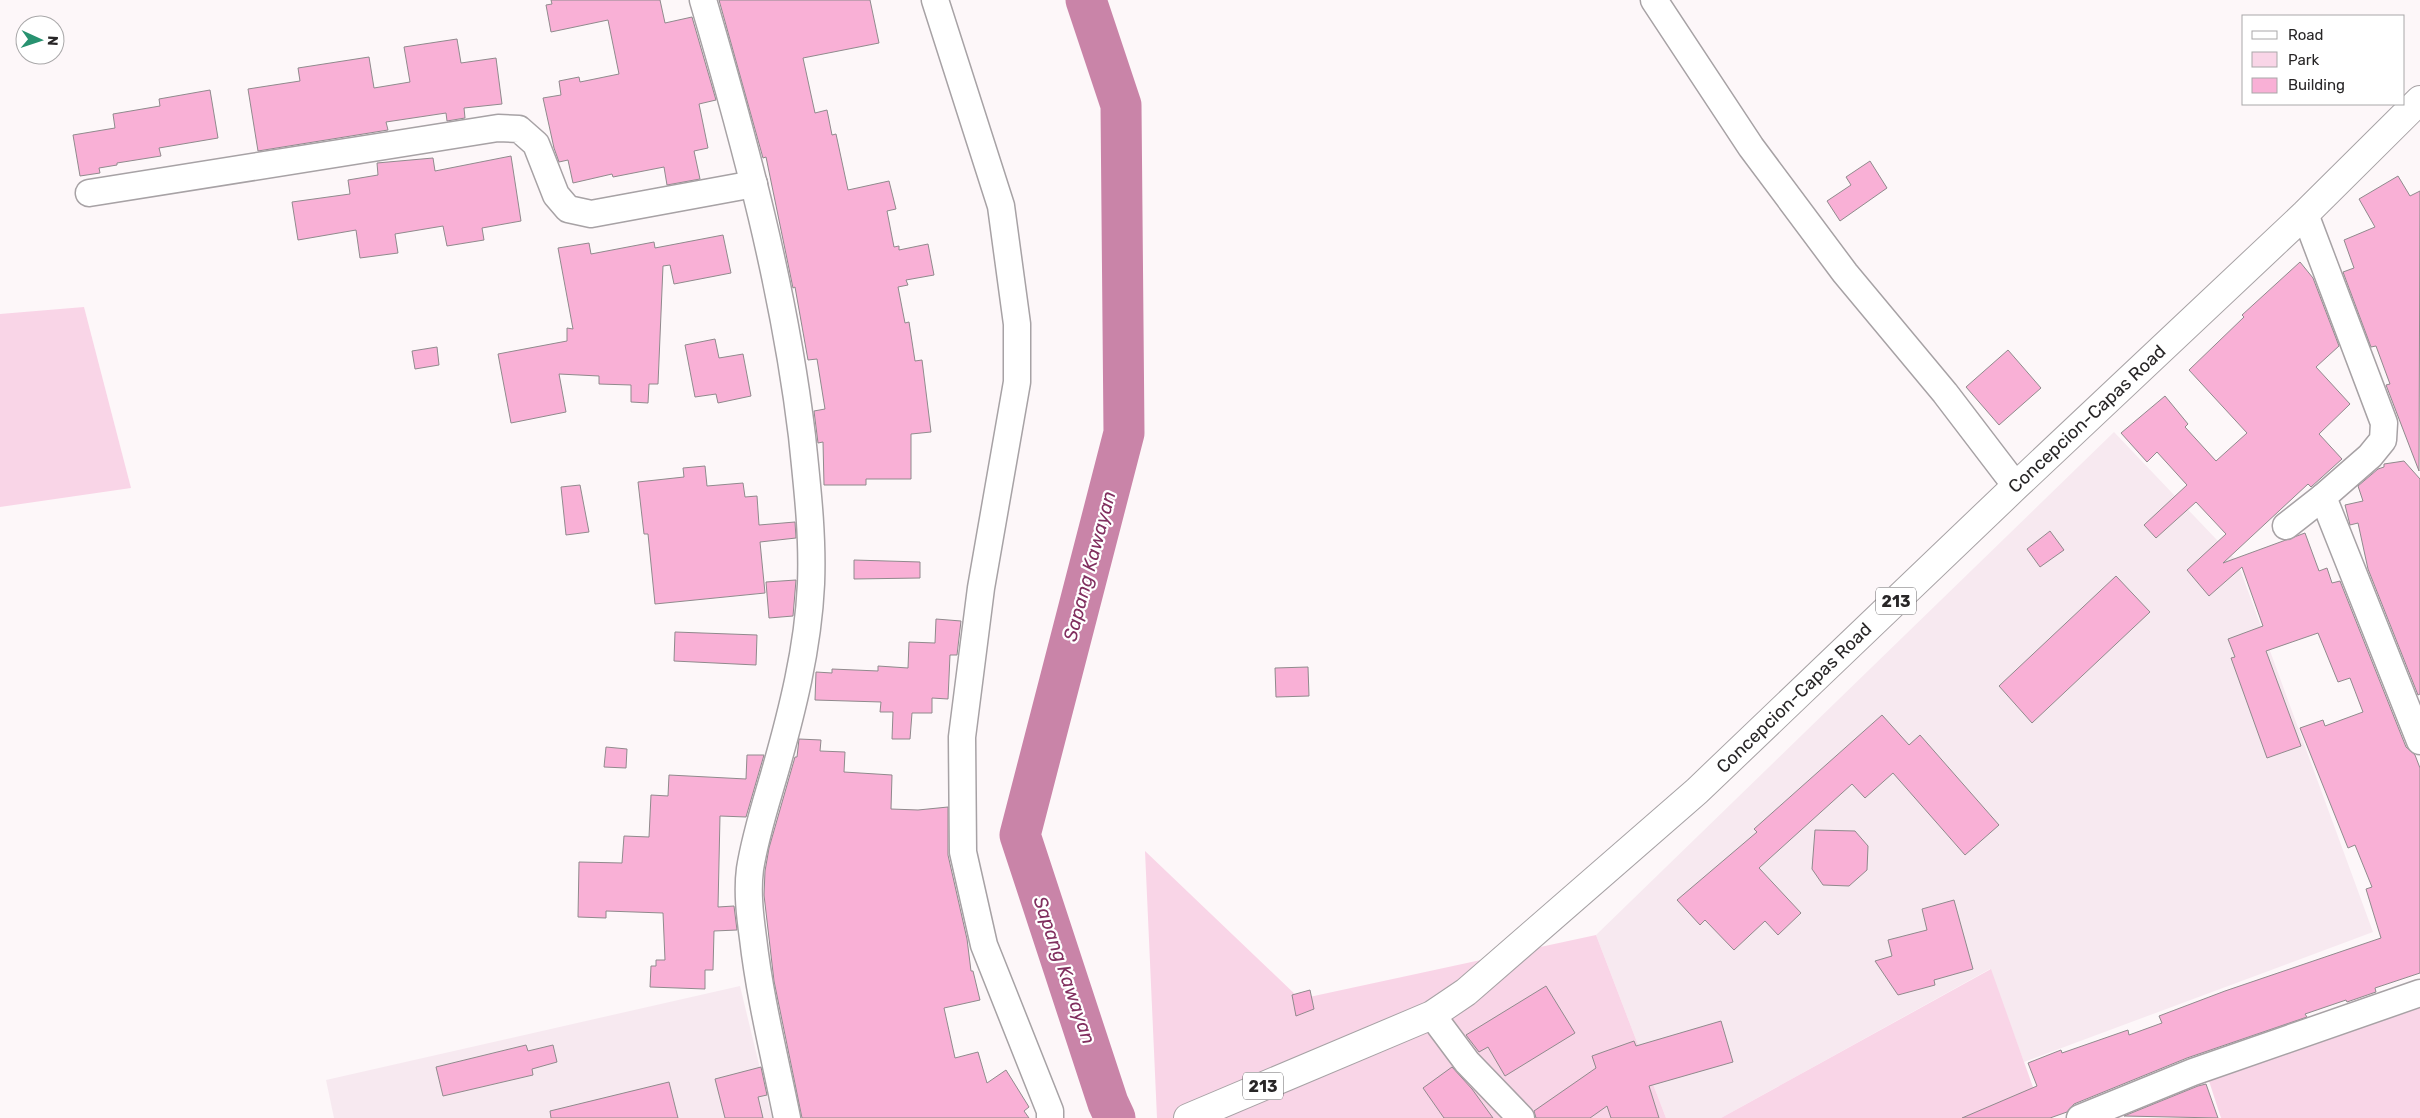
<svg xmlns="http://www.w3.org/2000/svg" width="2420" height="1118" font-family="Rubik,sans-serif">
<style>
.built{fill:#f7e9f0}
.green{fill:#f9d5e7}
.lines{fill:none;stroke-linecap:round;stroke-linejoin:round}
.river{stroke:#c984a8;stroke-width:41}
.building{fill:#f9b0d6;stroke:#908a8d}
.minor-casing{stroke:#a7a2a5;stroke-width:29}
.major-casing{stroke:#a7a2a5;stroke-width:30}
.minor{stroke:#fff;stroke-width:26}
.major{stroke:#fff;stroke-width:28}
.labels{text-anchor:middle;stroke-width:4.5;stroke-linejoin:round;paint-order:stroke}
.shield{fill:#fff;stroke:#686768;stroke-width:1}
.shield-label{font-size:16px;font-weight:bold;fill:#282627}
.street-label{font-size:18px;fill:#282627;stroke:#fff}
.water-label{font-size:19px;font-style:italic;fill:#812f5f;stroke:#fff}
</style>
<rect width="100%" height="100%" fill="#fdf7f9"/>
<g class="built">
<path d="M 2114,432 L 2237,561 L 2373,932 L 2024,1062 L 1990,969 L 1721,1118 L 1666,1118 L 1596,935 Z"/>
<path d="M 740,986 L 772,1118 L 334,1118 L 326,1080 Z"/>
</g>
<g class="green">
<path d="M 84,307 L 131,488 L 0,507 L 0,314 Z"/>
<path d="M 1145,851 L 1300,999 L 1596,935 L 1666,1118 L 1157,1118 Z"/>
<path d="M 1991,969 L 2044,1118 L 1721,1118 Z"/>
<path d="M 2420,1004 L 2420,1118 L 2221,1118 L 2209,1081 Z"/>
</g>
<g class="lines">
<path class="river" d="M 1086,0 L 1121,105 L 1124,433 L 1020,835 L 1108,1103 L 1115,1118"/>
</g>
<g class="building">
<path d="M 551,0 L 660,0 L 665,23 L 692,17 L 716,100 L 699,104 L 708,148 L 694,151 L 700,179 L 667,185 L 664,167 L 613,177 L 612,174 L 573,183 L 568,160 L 559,162 L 554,148 L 543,98 L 561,95 L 559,81 L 579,77 L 580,82 L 619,74 L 608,20 L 551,32 L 546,5 L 552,4 Z"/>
<path d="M 719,0 L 870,0 L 879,43 L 803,58 L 815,113 L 827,110 L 832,135 L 836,134 L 848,190 L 889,181 L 896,209 L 887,211 L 894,247 L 899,246 L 899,250 L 928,244 L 934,275 L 906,280 L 908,285 L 898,287 L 905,323 L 909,322 L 915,361 L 922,360 L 931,432 L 911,434 L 911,479 L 866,479 L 866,485 L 824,485 L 823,442 L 818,443 L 814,411 L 825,409 L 817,359 L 808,360 L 795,287 L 793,288 L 766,157 L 763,158 Z"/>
<path d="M 457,39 L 461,63 L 496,58 L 502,104 L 464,108 L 465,118 L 447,121 L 446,113 L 386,122 L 388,130 L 258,151 L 248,89 L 300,81 L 298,68 L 369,57 L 374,88 L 410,82 L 404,47 Z"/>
<path d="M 210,90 L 218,138 L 159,148 L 161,156 L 117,163 L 117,165 L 99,168 L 100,173 L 80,176 L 73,135 L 115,128 L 113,114 L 160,106 L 159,99 Z"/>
<path d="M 511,156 L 521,221 L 482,228 L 484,240 L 447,246 L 443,226 L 395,234 L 398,253 L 360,258 L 356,230 L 298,240 L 292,202 L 350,194 L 348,180 L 378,175 L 377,163 L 433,158 L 435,171 Z"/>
<path d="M 1870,161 L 1887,188 L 1840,221 L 1827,201 L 1851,185 L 1846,177 Z"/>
<path d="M 2398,176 L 2410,196 L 2420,191 L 2419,471 L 2386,385 L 2390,384 L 2376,346 L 2371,347 L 2343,272 L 2354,268 L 2344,240 L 2375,227 L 2359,199 Z"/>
<path d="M 723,235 L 731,273 L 674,284 L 670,265 L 663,266 L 658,384 L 649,384 L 648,403 L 631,402 L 631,385 L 599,384 L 599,376 L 559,374 L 566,412 L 511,423 L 498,354 L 567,341 L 567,328 L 573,329 L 558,248 L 589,243 L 591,254 L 654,242 L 655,248 Z"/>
<path d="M 2300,262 L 2313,278 L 2339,346 L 2316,367 L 2350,404 L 2319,434 L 2342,459 L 2311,487 L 2308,484 L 2223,563 L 2305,533 L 2319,571 L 2327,568 L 2332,583 L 2340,581 L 2406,747 L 2415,755 L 2420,768 L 2420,973 L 2375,988 L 2376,992 L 2347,1002 L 2346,1000 L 2305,1014 L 2307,1017 L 2187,1058 L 2074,1104 L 2067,1112 L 2050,1118 L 1962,1118 L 2037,1086 L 2028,1063 L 2061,1050 L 2062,1053 L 2128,1030 L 2129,1035 L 2162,1023 L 2159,1016 L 2225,991 L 2381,938 L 2366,889 L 2372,887 L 2355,845 L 2348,848 L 2300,728 L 2323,720 L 2325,726 L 2363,712 L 2350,678 L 2338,682 L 2318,633 L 2266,651 L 2301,746 L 2267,758 L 2231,658 L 2235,657 L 2228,639 L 2263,626 L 2242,567 L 2209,596 L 2187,570 L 2226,534 L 2196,502 L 2156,538 L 2144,525 L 2187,485 L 2157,452 L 2147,462 L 2121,433 L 2165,396 L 2188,424 L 2185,427 L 2216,461 L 2247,433 L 2189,370 L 2244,317 L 2242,315 Z"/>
<path d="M 715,339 L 719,358 L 743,354 L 751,396 L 718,403 L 716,394 L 695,397 L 685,345 Z"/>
<path d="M 437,347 L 439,365 L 415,369 L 412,351 Z"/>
<path d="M 2008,350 L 2041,388 L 1999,425 L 1966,387 Z"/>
<path d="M 2404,461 L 2420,479 L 2420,694 L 2418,695 L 2368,569 L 2358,523 L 2350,525 L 2345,505 L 2363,501 L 2358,486 L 2378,469 L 2384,467 L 2384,464 Z"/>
<path d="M 705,466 L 707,486 L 743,483 L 745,497 L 757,496 L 759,525 L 795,522 L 796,538 L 760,542 L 765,593 L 655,604 L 648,534 L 644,534 L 638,482 L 684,477 L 683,468 Z"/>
<path d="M 580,485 L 589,532 L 566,535 L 561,487 Z"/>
<path d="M 2050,531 L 2064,550 L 2040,567 L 2027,549 Z"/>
<path d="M 854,560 L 920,562 L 920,578 L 854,579 Z"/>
<path d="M 2116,576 L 2150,612 L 2032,723 L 1999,686 Z"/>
<path d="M 796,580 L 793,616 L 769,618 L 766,582 Z"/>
<path d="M 936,619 L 961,621 L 957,655 L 950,655 L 948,699 L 932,698 L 932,713 L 912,713 L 910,739 L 892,739 L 893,712 L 880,712 L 881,702 L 815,700 L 816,672 L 832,673 L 832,669 L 878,671 L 878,666 L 908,668 L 909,642 L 935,643 Z"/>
<path d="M 675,632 L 757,635 L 756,665 L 674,661 Z"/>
<path d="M 1308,667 L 1309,696 L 1276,697 L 1275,668 Z"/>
<path d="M 1882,715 L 1909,745 L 1920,735 L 1999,825 L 1965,855 L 1893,773 L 1865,798 L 1852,784 L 1759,868 L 1801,913 L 1778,935 L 1765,921 L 1734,950 L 1705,920 L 1700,925 L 1677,900 L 1757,832 L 1754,829 Z"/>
<path d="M 799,739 L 821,740 L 820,751 L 845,752 L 844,772 L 892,775 L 891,809 L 918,810 L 948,807 L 948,855 L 967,939 L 971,971 L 973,971 L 980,1000 L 944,1008 L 955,1058 L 978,1052 L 987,1083 L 1006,1070 L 1029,1107 L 1024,1111 L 1029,1118 L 802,1118 L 774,981 L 764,895 L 765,871 L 769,848 L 795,757 L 797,757 Z"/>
<path d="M 606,747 L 627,749 L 626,768 L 604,767 Z"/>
<path d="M 747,755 L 764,755 L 746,817 L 720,816 L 718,907 L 734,906 L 737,930 L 714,931 L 713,970 L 705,970 L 705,989 L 650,987 L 651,966 L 656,966 L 656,960 L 665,960 L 663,913 L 606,911 L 606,918 L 578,917 L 579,862 L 622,863 L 624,836 L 649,837 L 651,795 L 668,796 L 669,775 L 746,779 Z"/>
<path d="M 1815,830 L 1855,831 L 1868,846 L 1867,870 L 1849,886 L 1823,885 L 1812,869 Z"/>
<path d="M 1954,900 L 1973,969 L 1934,980 L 1935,985 L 1898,995 L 1875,961 L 1892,956 L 1888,940 L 1927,930 L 1922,909 Z"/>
<path d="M 1546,986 L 1575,1033 L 1505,1076 L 1488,1047 L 1479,1052 L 1466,1035 Z"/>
<path d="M 1310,990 L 1314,1009 L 1296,1016 L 1292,995 Z"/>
<path d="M 1721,1021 L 1733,1062 L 1649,1086 L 1659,1118 L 1611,1118 L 1607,1106 L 1590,1118 L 1536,1118 L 1534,1111 L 1596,1068 L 1592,1056 L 1634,1041 L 1636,1046 Z"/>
<path d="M 526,1045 L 528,1051 L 553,1045 L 557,1062 L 532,1069 L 533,1075 L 443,1096 L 436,1067 Z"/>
<path d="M 761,1067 L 767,1095 L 758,1097 L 763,1118 L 725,1118 L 715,1079 Z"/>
<path d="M 1452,1067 L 1472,1089 L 1493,1118 L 1444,1118 L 1423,1088 Z"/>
<path d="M 669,1082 L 678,1118 L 551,1118 L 550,1111 Z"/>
<path d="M 2206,1084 L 2218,1118 L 2124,1116 L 2198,1086 Z"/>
</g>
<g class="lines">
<defs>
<g id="minor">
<path d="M 703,0 C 745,143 784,287 802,436 C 807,485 813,534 811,584 C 808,649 792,712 774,775 C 765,806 755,837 750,869 C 747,892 750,916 753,938 C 760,999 775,1058 787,1118"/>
<path d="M 935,0 L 1001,206 L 1017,324 L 1017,382 L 981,588 L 962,737 L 963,852 L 984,945 L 1050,1111 L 1050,1118"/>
<path d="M 1654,0 L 1751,147 L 1845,273 L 1945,393 L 2016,486"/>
<path d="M 89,193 L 498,128 L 519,129 L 536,144 L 556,195 L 568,209 L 591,214 L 754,184"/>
<path d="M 2305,214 L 2384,423 L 2383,440 L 2370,456 L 2323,497 L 2420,741"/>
<path d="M 2286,526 L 2323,497"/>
<path d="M 1432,1015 L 1467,1062 L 1521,1118"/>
<path d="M 2080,1118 L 2193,1072 L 2420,993"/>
</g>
<path id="major" d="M 1188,1118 L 1432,1015 L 1466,992 L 1697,791 L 2016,486 L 2305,214 L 2420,100"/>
</defs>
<use href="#minor" class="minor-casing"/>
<use href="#major" class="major-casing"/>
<use href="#minor" class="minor"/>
<use href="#major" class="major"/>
</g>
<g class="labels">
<g class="shield">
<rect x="1876" y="587.5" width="40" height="27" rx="4"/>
<rect x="1243" y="1072.5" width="40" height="27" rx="4"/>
</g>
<g class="shield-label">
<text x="1896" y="607">213</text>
<text x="1263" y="1092">213</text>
</g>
<g class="street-label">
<text transform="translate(2087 419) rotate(-43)" y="6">Concepcion-Capas Road</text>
<text transform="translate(1794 698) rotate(-44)" y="6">Concepcion-Capas Road</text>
</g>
<g class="water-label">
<text transform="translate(1089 566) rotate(-75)" y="7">Sapang Kawayan</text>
<text transform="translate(1065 970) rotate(71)" y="7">Sapang Kawayan</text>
</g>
</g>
<rect x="2242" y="15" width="162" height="90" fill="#ffffff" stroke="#a9a8a9"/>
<rect x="2252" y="31" width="25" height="8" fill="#ffffff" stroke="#a9a8a9"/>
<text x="2288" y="40" font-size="15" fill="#282627">Road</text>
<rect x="2252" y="52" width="25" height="15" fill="#f9d5e7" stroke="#a9a8a9"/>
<text x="2288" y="65" font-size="15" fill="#282627">Park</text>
<rect x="2252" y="78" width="25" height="15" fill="#f9b0d6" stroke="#a9a8a9"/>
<text x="2288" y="90" font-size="15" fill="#282627">Building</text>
<g transform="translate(40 40) rotate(93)"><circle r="24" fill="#ffffff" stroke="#a9a8a9"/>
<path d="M0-4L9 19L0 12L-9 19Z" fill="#289270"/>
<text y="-8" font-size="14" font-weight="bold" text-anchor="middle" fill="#282627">N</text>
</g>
</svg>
